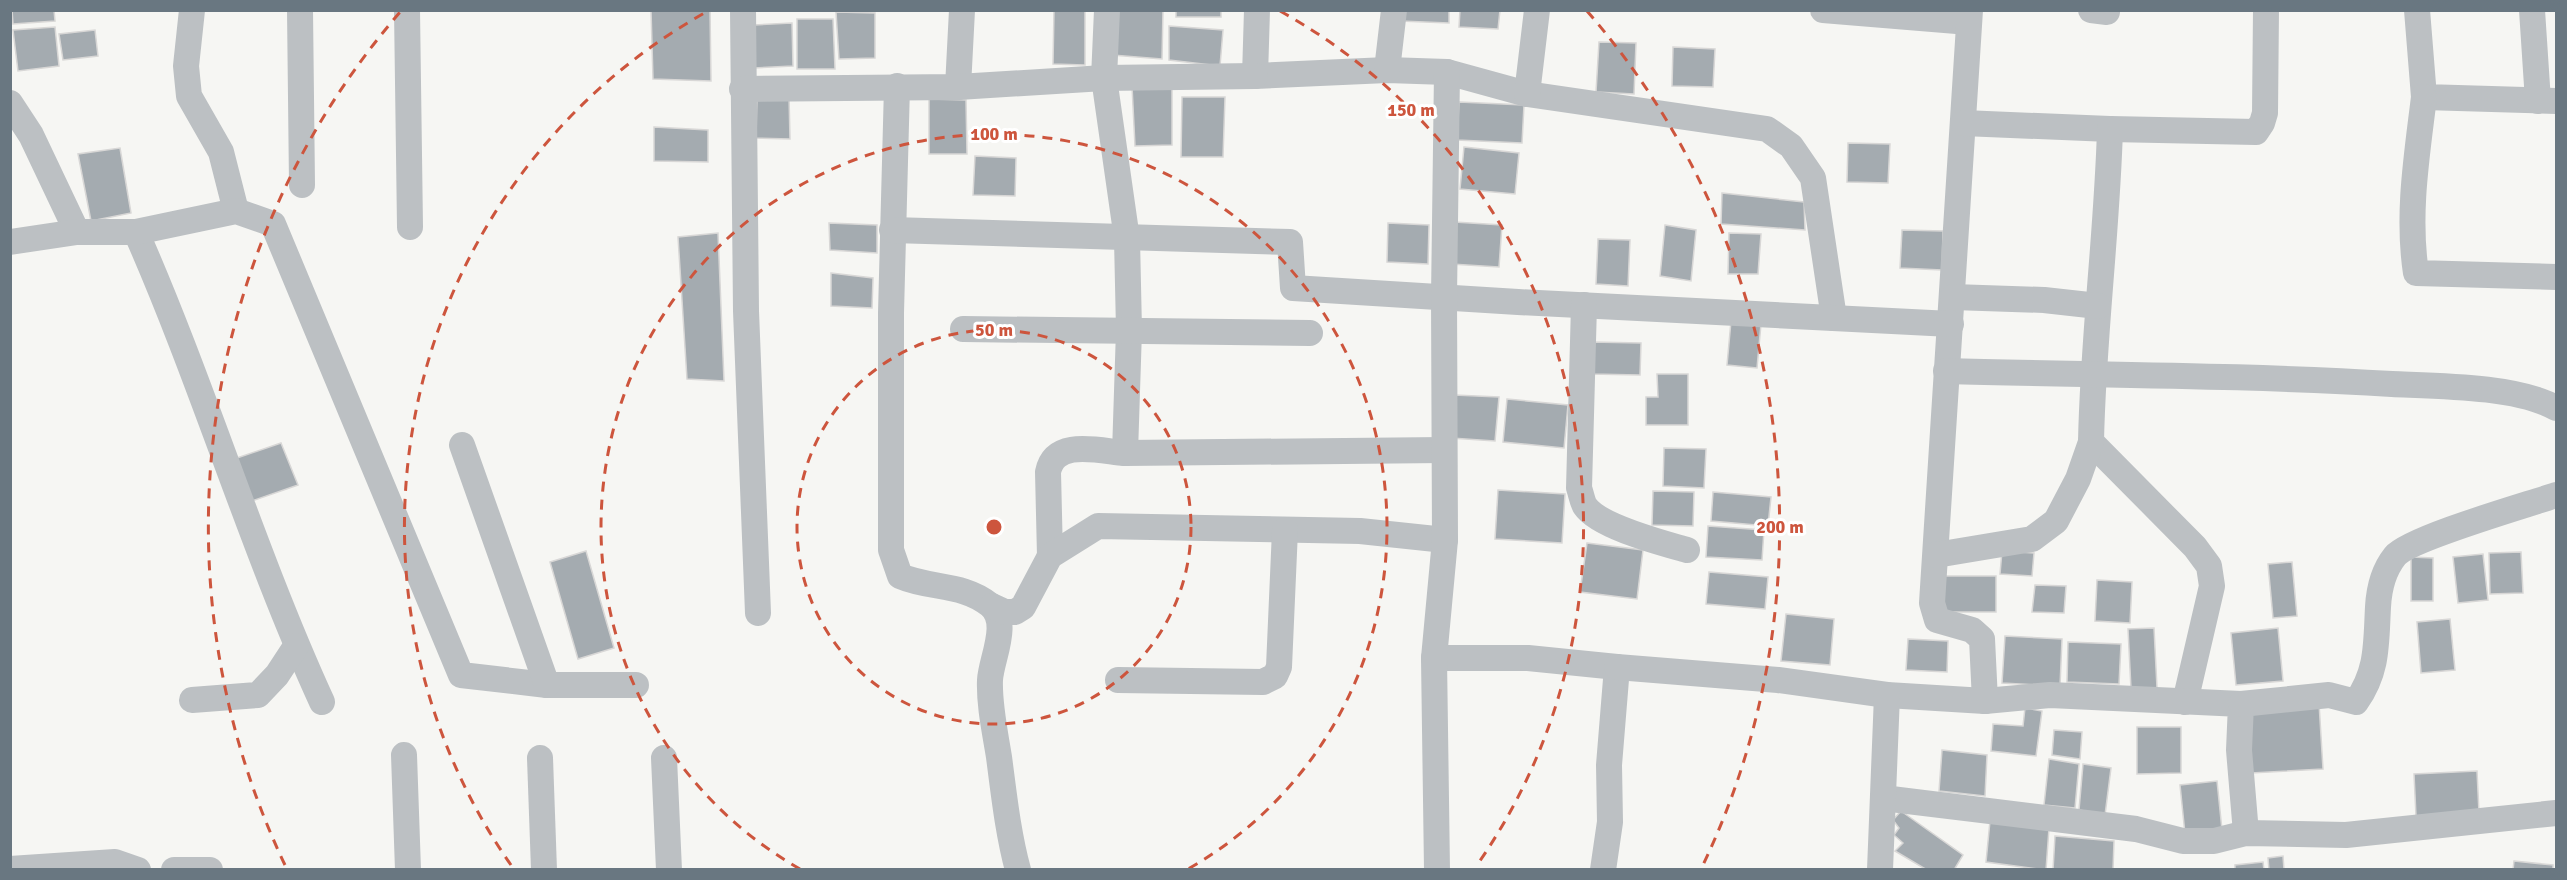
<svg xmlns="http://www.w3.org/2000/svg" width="2567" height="880" font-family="Signika,sans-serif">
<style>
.building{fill:#a4abb0;stroke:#d8d7d6;stroke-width:1.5}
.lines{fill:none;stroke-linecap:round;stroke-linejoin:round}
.minor{stroke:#bcc0c3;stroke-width:26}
.ring{fill:none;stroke:#cd553d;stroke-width:3;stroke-dasharray:10 8}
.centre{fill:#cd553d;stroke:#fff;stroke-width:3}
.ring-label{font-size:18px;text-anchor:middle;font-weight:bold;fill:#cd553d;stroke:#fff;stroke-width:6;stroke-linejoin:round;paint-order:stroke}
</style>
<rect width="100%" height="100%" fill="#f6f6f3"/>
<g class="building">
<path d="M 12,10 L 54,10 L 55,21 L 13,24 Z"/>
<path d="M 651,10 L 710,10 L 711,81 L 653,79 Z"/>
<path d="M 1054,10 L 1085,10 L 1085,65 L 1053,64 Z"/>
<path d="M 1114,10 L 1163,10 L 1162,59 L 1112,55 Z"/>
<rect x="1176" y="10" width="45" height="7"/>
<path d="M 1401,10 L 1449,10 L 1449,23 L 1400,21 Z"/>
<path d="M 1460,10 L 1500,10 L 1498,29 L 1459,27 Z"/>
<path d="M 836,12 L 875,13 L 875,58 L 839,59 Z"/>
<path d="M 797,19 L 833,19 L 835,69 L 797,69 Z"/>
<path d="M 792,23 L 793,66 L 753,68 L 754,25 Z"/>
<path d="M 1169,26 L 1223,30 L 1220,66 L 1169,60 Z"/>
<path d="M 55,27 L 59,66 L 18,71 L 13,30 Z"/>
<path d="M 95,30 L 98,56 L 63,60 L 59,34 Z"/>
<path d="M 1599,42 L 1636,43 L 1634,94 L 1596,92 Z"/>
<path d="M 1673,47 L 1715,49 L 1713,87 L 1672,86 Z"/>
<path d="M 1132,86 L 1172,87 L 1172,145 L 1135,146 Z"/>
<path d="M 757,96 L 789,96 L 790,139 L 756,138 Z"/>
<path d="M 1182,97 L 1225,97 L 1223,157 L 1181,157 Z"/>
<path d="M 929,99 L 966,100 L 967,154 L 929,154 Z"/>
<path d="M 1459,102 L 1524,105 L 1522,143 L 1457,140 Z"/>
<path d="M 654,127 L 708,130 L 708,162 L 654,161 Z"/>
<path d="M 1848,143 L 1890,144 L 1888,183 L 1847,182 Z"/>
<path d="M 1464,147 L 1519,153 L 1515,194 L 1460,189 Z"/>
<path d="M 120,148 L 131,213 L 91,221 L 78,154 Z"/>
<path d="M 975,156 L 1016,158 L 1015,196 L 973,195 Z"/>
<path d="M 1722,193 L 1804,202 L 1805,230 L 1721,224 Z"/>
<path d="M 1454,222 L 1502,225 L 1499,267 L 1451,264 Z"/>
<path d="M 829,223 L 877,225 L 877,253 L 830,250 Z"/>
<path d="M 1388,223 L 1429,225 L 1428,264 L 1387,262 Z"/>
<path d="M 1665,225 L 1696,230 L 1691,281 L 1660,276 Z"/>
<path d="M 1902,230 L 1943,231 L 1942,270 L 1900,268 Z"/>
<path d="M 718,233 L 724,381 L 687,379 L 678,237 Z"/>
<path d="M 1729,233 L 1761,234 L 1758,274 L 1728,274 Z"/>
<path d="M 1598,239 L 1630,240 L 1628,286 L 1596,284 Z"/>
<path d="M 831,273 L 873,278 L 872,308 L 831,306 Z"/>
<path d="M 1731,321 L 1761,324 L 1757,368 L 1727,365 Z"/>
<path d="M 1591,342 L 1641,343 L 1640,375 L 1591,374 Z"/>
<path d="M 1657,374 L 1688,374 L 1688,425 L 1646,425 L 1646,397 L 1658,397 Z"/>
<path d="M 1454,395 L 1499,397 L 1495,441 L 1451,438 Z"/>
<path d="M 1507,399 L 1568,405 L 1564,448 L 1503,442 Z"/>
<path d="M 281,443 L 298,485 L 249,502 L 234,459 Z"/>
<path d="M 1664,448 L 1706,449 L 1704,488 L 1663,486 Z"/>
<path d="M 1498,490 L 1565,494 L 1562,543 L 1495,539 Z"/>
<path d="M 1653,491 L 1694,492 L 1693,526 L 1652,525 Z"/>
<path d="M 1713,492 L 1771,497 L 1768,526 L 1711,521 Z"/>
<path d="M 1708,526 L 1764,530 L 1762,560 L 1706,557 Z"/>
<path d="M 1587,543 L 1643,550 L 1637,599 L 1580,592 Z"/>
<path d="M 586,551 L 614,648 L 578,659 L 550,562 Z"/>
<path d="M 2002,551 L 2034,553 L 2032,576 L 2000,574 Z"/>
<path d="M 2521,552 L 2523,593 L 2490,594 L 2489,553 Z"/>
<path d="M 2483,554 L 2488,600 L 2458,603 L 2453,557 Z"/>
<path d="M 2411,557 L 2433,558 L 2433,601 L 2411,601 Z"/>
<path d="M 2292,562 L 2297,616 L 2273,618 L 2268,564 Z"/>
<path d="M 1709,572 L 1768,577 L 1765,609 L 1706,604 Z"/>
<rect x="1944" y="576" width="52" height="36"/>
<path d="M 2097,580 L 2132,582 L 2130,623 L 2095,621 Z"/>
<path d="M 2035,585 L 2066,586 L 2064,613 L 2032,612 Z"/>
<path d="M 1786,614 L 1834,619 L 1830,665 L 1781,661 Z"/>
<path d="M 2450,619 L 2455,670 L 2421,673 L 2417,622 Z"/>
<path d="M 2154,628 L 2157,688 L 2131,689 L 2128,629 Z"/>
<path d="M 2278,628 L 2283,681 L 2236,685 L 2231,633 Z"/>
<path d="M 2005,636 L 2062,639 L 2060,686 L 2002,683 Z"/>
<path d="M 1908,639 L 1948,641 L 1947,672 L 1906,670 Z"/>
<path d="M 2068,642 L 2121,644 L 2119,684 L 2067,682 Z"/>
<path d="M 2319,703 L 2323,769 L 2251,773 L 2248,711 Z"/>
<path d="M 2025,708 L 2042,711 L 2036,756 L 1991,751 L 1993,724 L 2023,726 Z"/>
<path d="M 2137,727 L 2181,727 L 2181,773 L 2137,774 Z"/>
<path d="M 2054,730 L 2082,732 L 2080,759 L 2052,755 Z"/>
<path d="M 1942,750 L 1987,755 L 1985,796 L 1939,791 Z"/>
<path d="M 2049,759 L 2079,764 L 2075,808 L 2044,805 Z"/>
<path d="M 2083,764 L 2111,768 L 2105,815 L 2079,810 Z"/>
<path d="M 2477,771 L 2479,813 L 2416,816 L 2414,774 Z"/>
<path d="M 2217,781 L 2222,830 L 2185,834 L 2180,785 Z"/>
<path d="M 1901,811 L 1963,855 L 1954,870 L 1927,870 L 1895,851 L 1903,843 L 1894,835 L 1899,828 L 1893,820 Z"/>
<path d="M 1990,821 L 2049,828 L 2046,870 L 1986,862 Z"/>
<path d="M 2055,836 L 2114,841 L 2113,870 L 2053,870 Z"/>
<path d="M 2283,856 L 2284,870 L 2269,870 L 2268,858 Z"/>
<path d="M 2514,861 L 2553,865 L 2553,870 L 2513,870 Z"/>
<path d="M 2263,862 L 2264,870 L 2235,870 L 2235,865 Z"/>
</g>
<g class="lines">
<g class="minor">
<path d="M 192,10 L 186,66 L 189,96 L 221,152 L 236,211"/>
<path d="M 300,10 L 302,185"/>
<path d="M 407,10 L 410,227"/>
<path d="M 743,10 L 746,311 L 758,613"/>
<path d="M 1107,10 L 1104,78 L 1127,239 L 1129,330 L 1125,453"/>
<path d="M 1257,10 L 1255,76 L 1387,70 L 1447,72 L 1527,94 L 1767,129 L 1791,146 L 1813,178 L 1834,318"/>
<path d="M 1823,10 L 1969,22"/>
<path d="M 1970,10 L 1932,603 L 1937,620 L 1972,630 L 1982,639 L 1985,701"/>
<path d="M 2091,10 L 2107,12"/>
<path d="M 2417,10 L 2424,97 L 2556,101"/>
<path d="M 2532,10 L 2538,101"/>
<path d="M 1387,70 L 1394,10"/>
<path d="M 897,86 L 891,313 L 891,550 L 900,576 C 930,589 963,583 990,605 C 1011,622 991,659 990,680 C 989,705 995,732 999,757 C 1004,795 1008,833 1018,870"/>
<path d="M 958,87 L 962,10"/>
<path d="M 742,89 L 958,87 L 1104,78 L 1255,76"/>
<path d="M 1527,94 L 1537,10"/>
<path d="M 2424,97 C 2417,155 2407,214 2416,273 L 2556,277"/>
<path d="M 10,103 L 31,135 L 77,232"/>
<path d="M 1963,123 L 2110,129 C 2107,234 2093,337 2091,442 L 2195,547 L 2209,566 L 2212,586 L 2185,702"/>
<path d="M 2110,129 L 2256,132 L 2262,123 L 2265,113 L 2266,10"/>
<path d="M 892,230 L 1290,242 L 1293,288 L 1518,302 L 1951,324"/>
<path d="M 136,232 C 204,386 252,549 322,702"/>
<path d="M 10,242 L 77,232 L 136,232 L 236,211 L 273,224 L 461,675 L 547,685 L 636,685"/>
<path d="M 1953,297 L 2044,300 L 2098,306"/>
<path d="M 1584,305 L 1579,488 C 1581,493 1582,501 1585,506 C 1599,527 1663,543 1687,550"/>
<path d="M 963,329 L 1310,333"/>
<path d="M 1946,371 C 2095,375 2243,375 2392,384 C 2438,386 2517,386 2556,408"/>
<path d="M 462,445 L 547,685"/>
<path d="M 1936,555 L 2032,539 L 2056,521 L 2078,479 L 2091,442"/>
<path d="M 1050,556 L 1048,472 C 1055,438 1099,451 1125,453 L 1444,450"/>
<path d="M 992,606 L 1005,612 L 1015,612 L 1023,607 L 1050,556 L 1098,526 L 1360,531 L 1445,540"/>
<path d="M 1434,658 L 1528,658 L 1617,667 L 1609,765 L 1610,822 L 1603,870"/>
<path d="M 1617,667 L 1778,680 L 1887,695 L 1985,701 L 2050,695 L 2241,704 L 2239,750 L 2246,833"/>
<path d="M 1118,680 L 1263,682 L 1275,676 L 1279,667 L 1285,530"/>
<path d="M 192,700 L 258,695 L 277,675 L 296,646"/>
<path d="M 2241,704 L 2329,695 L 2356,702 C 2378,671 2376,644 2378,607 C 2379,588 2383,571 2395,556 C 2410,538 2527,505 2556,495"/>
<path d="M 404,755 L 408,870"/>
<path d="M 540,758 L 544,870"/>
<path d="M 664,758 L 669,870"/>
<path d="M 1883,798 L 2136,829 L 2183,841 L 2214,841 L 2246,833 L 2346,835 L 2556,813"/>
<path d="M 10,869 L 115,862 L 138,870"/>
<path d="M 174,870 L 210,870"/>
<path d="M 1437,870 L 1434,658 L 1445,540 L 1444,297 L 1447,72"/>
<path d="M 1880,870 L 1887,695"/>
</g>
</g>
<g class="ring">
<circle cx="994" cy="527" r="197"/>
<path d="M800 869A393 393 0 1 1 1188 869"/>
<path d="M511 865A590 590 0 0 1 708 11M1280 11A590 590 0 0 1 1477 865"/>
<path d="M285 865A786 786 0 0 1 401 11M1587 11A786 786 0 0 1 1703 865"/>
</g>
<circle cx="994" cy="527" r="9" class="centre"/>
<g class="ring-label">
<text x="1411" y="116">150 m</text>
<text x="994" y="140">100 m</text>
<text x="994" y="336">50 m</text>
<text x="1780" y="533">200 m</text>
</g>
<rect width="2567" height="880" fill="none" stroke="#697781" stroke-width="24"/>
</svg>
